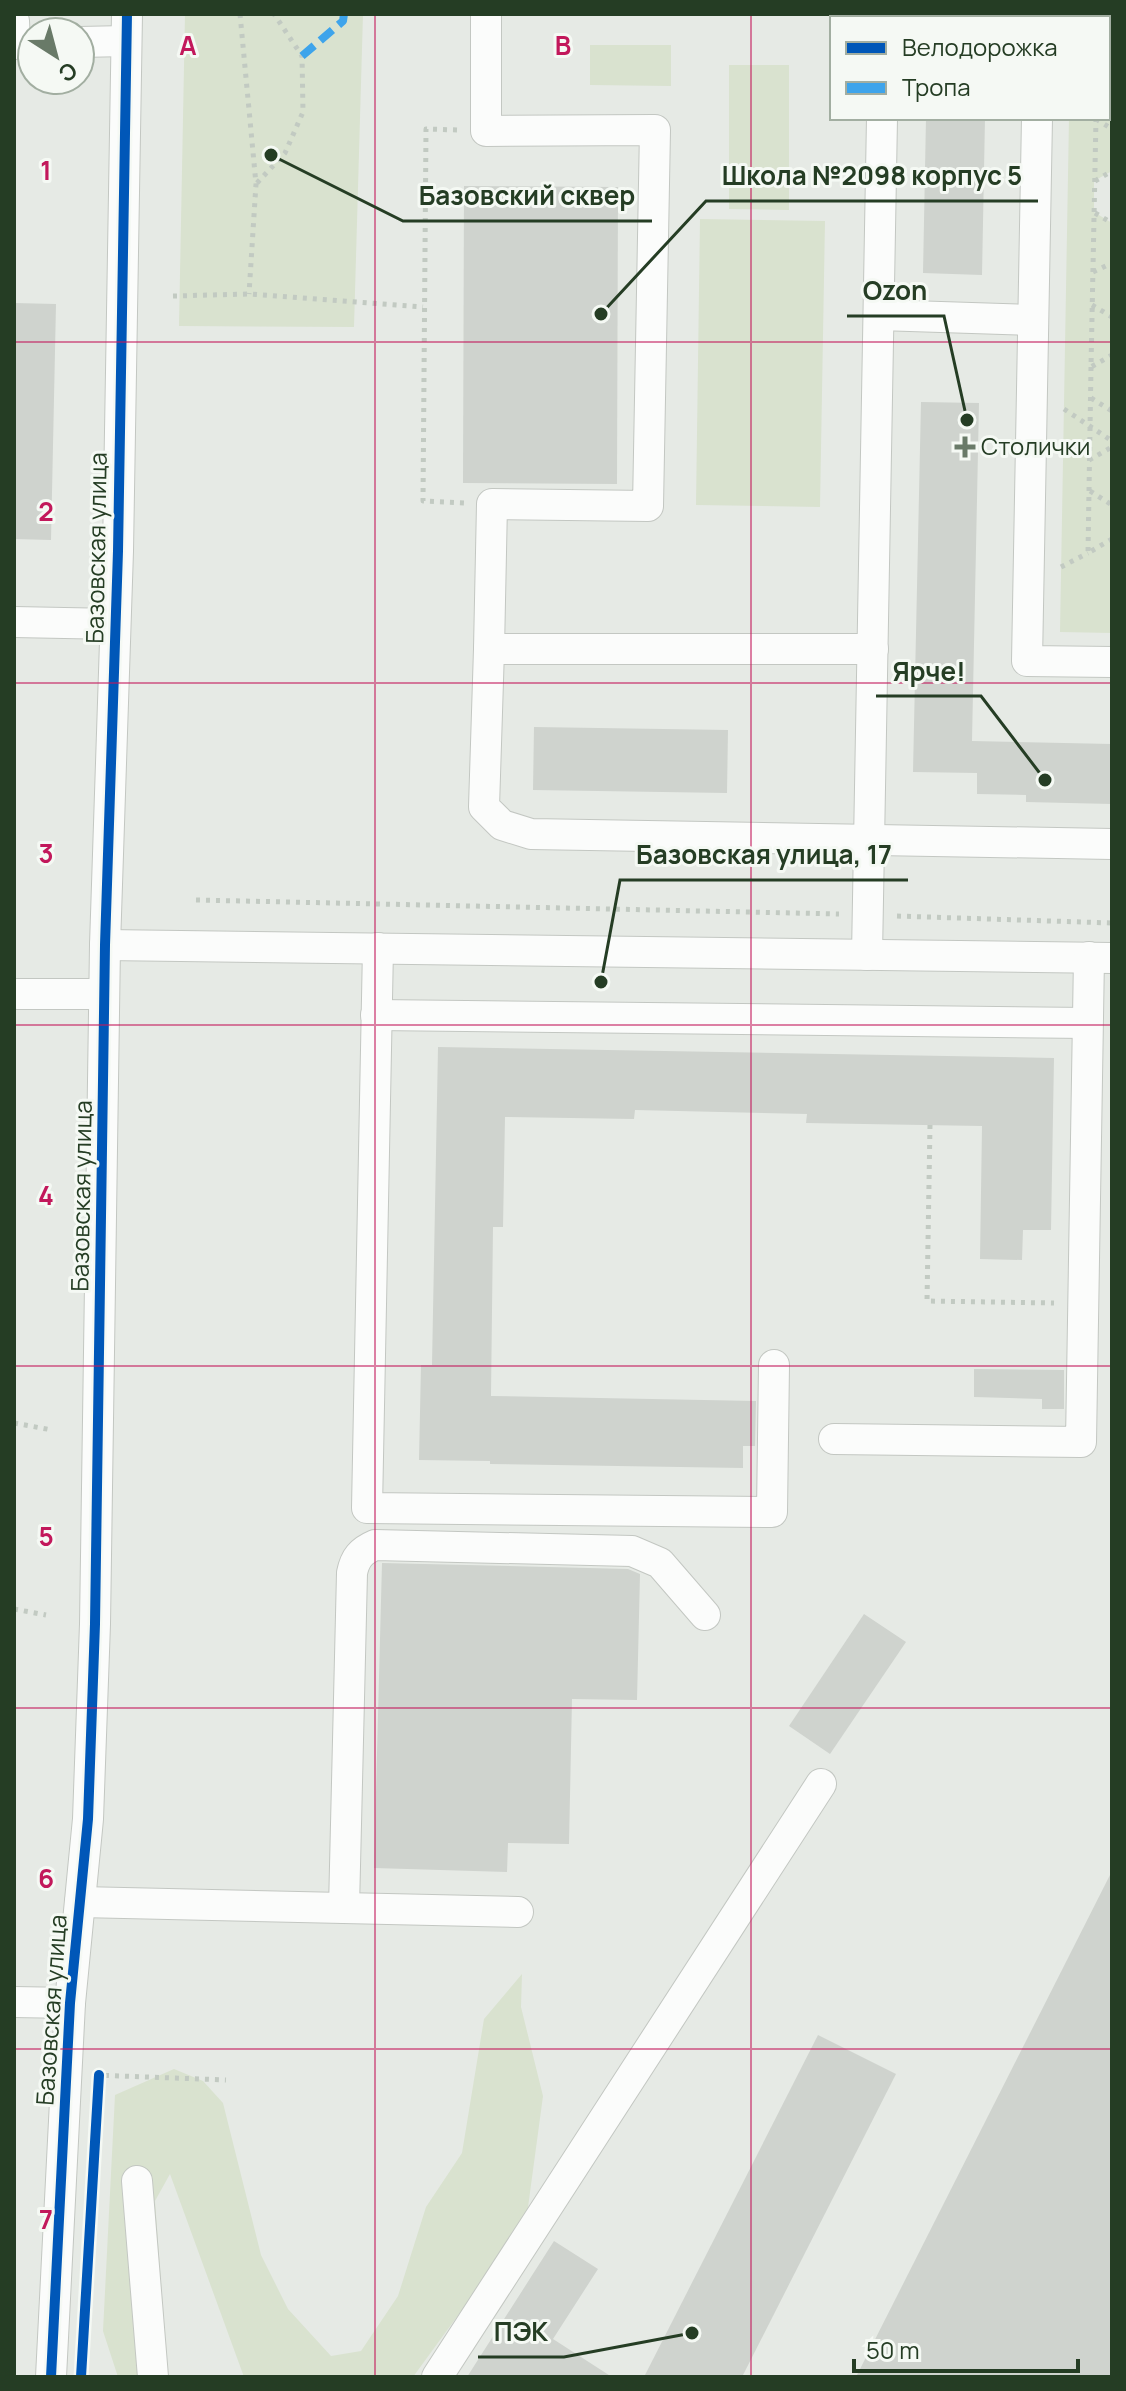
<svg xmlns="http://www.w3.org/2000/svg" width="1126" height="2391" font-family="Manrope,sans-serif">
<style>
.green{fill:#d9e2cf}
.building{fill:#cfd3ce}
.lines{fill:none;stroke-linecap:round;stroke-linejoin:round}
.minor-casing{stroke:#c3c7c2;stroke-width:32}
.path{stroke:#c2cac2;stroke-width:5;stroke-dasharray:4 6;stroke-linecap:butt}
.minor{stroke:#fbfcfb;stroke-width:30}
.quiet{stroke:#3ea4eb;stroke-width:8;stroke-dasharray:16 8;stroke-linecap:butt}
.cycleway-casing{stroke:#f5f9f4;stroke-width:15}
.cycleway{stroke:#0057b8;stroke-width:10}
.grid{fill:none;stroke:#c2185b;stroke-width:2;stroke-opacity:0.55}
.poi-dot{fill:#697a68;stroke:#f5f9f4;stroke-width:3}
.labels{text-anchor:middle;stroke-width:6;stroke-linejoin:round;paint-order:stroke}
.poi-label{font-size:24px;fill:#253d24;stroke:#f5f9f4;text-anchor:start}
.street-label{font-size:24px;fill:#253d24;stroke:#f5f9f4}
.grid-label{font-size:26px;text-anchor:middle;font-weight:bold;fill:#c2185b;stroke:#f5f9f4;stroke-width:6;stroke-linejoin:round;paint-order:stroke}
.leader{fill:none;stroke:#253d24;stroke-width:3}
.callout-dot{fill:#253d24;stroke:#f5f9f4;stroke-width:3}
.callout-label{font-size:26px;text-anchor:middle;font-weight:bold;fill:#253d24;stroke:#f5f9f4;stroke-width:6;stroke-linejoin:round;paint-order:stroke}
</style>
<rect width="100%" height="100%" fill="#e6eae5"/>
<g class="green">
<path d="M 185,14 L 363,14 L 354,327 L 179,326 Z"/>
<path d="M 1108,33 L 1112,35 L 1112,171 L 1094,181 L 1094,212 L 1112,223 L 1112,633 L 1060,632 L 1069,118 L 1108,118 Z"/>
<path d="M 590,45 L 671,45 L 671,86 L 590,85 Z"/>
<path d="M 729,65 L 789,65 L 789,210 L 729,209 Z"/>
<path d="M 700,219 L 825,221 L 820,507 L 696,505 Z"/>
<path d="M 522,1974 L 521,2007 L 543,2096 L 526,2222 L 413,2377 L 244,2377 L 170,2174 L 155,2201 L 168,2377 L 118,2377 L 103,2331 L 115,2095 L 174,2069 L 203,2081 L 223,2103 L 261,2255 L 288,2309 L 331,2356 L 361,2351 L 398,2296 L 426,2207 L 462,2153 L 484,2019 Z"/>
</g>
<g class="building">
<path d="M 926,118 L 985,118 L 982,275 L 923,273 Z"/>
<path d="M 464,186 L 618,187 L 617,484 L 463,483 Z"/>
<path d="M 14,303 L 56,304 L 51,540 L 14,539 Z"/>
<path d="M 921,402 L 979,403 L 972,741 L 1112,744 L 1112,804 L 1026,802 L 1026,795 L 977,794 L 977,773 L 913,772 Z"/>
<path d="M 534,727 L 728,730 L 727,793 L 533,790 Z"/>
<path d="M 438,1047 L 1054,1058 L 1051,1230 L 1023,1230 L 1022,1260 L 980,1259 L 982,1126 L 806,1123 L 807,1114 L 635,1110 L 634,1119 L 505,1117 L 503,1227 L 493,1227 L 491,1396 L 756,1401 L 755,1446 L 743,1446 L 743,1468 L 490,1464 L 490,1461 L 419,1460 L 421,1365 L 432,1365 Z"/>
<path d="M 974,1369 L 1064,1370 L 1064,1409 L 1042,1409 L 1042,1399 L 974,1397 Z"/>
<path d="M 382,1563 L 628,1569 L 640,1574 L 637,1700 L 572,1699 L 569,1844 L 508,1843 L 507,1872 L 374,1868 Z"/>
<path d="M 864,1614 L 906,1642 L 830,1754 L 789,1726 Z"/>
<path d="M 1112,1871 L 1112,2377 L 856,2377 Z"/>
<path d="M 818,2035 L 896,2074 L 742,2377 L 644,2377 Z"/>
<path d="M 554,2241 L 598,2269 L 553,2339 L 612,2377 L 467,2377 Z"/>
</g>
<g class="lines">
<defs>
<g id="minor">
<path d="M 486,14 L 486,131 L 655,130 L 648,506 L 492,504 L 489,649"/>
<path d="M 884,18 L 884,14"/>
<path d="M 1038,18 L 1039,14"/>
<path d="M 14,21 L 15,44"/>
<path d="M 80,42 L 126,41"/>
<path d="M 1037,118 L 1027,661 L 1112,662"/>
<path d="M 879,315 L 1033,320"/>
<path d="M 14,622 L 115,624"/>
<path d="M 873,649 L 489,649 L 484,807 L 502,825 L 531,834 L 1112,844"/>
<path d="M 105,945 L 1112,958"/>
<path d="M 378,948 L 367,1508 L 772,1512 L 774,1365"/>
<path d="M 867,955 L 882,118"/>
<path d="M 17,994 L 104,994"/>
<path d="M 376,1015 L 1087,1023"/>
<path d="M 834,1439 L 1081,1442 L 1089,957"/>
<path d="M 80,1902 L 518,1912"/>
<path d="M 344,1908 L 352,1573 C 355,1558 361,1551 375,1545 L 632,1551 L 660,1563 L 705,1615"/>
<path d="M 14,2002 L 70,2003"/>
<path d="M 137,2181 L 153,2377"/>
<path d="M 51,2377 L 70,2003 L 88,1819 L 95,1624 L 105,945 L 118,551 L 127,14"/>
<path d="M 437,2377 L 821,1784"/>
</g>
</defs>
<use href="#minor" class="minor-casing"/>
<g class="path">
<path d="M 240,14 L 256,184 L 249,294"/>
<path d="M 1098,18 L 1098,14"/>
<path d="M 1108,20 L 1112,18"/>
<path d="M 1108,33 L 1112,35"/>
<path d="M 1108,82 L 1112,80"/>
<path d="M 1096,118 L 1091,367 L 1112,355"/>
<path d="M 1096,119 L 1112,129"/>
<path d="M 457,130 L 426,129 L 423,501 L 466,503"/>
<path d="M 1095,181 L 1112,171"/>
<path d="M 257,183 L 285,153 L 303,112 L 302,56 L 274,14"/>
<path d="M 1095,213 L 1112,223"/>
<path d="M 1093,272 L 1112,263"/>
<path d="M 173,296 L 249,294 L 423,307"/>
<path d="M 1092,305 L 1112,317"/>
<path d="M 1091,367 L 1088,553 L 1112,539"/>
<path d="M 1091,398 L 1112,411"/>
<path d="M 1064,409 L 1112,441"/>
<path d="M 1089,460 L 1112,447"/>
<path d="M 1090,491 L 1112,505"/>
<path d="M 1061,567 L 1088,553"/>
<path d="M 196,900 L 839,914"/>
<path d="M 897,916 L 1112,923"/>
<path d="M 930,1125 L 927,1301 L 1054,1303"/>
<path d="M 14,1423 L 52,1430"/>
<path d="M 14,1609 L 46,1615"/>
<path d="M 95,2075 L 226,2080"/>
</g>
<use href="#minor" class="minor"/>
<path class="quiet" d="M 302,56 L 343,21 L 344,14"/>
<defs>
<g id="cycleway">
<path d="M 51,2377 L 70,2003 L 88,1819 L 95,1624 L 105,945 L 118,551 L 127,14"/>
<path d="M 81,2377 L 99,2075"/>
</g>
</defs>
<use href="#cycleway" class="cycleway-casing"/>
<use href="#cycleway" class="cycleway"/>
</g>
<path class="grid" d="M 375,14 L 375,2377M 751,14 L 751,2377M 14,342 L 1112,342M 14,683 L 1112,683M 14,1025 L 1112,1025M 14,1366 L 1112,1366M 14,1708 L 1112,1708M 14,2049 L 1112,2049"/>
<path class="poi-dot" d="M961 435h8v8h8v8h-8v8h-8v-8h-8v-8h8z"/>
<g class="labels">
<g class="poi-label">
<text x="981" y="455">Столички</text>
</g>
<g class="street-label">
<text transform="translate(97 548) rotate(-89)" y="8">Базовская улица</text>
<text transform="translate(82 1196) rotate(-89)" y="8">Базовская улица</text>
<text transform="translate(52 2010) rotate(-86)" y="8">Базовская улица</text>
</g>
</g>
<g class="grid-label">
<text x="188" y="55">A</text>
<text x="563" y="55">B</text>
<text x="46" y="180">1</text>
<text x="46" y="521">2</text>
<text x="46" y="863">3</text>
<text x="46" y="1205">4</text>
<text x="46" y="1546">5</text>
<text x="46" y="1888">6</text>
<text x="46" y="2229">7</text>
</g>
<path class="leader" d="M601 314L706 201H1038M271 155L403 221H652M967 420L944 316H847M1045 780L981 696H876M601 982L620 880H908M692 2333L564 2357H478"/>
<g class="callout-dot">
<circle cx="601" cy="314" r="8"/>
<circle cx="271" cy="155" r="8"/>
<circle cx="967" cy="420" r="8"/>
<circle cx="1045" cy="780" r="8"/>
<circle cx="601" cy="982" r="8"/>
<circle cx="692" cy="2333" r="8"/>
</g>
<g class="callout-label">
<text x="872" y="185">Школа №2098 корпус 5</text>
<text x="527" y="205">Базовский сквер</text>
<text x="895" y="300">Ozon</text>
<text x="929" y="681">Ярче!</text>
<text x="764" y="864">Базовская улица, 17</text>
<text x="521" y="2341">ПЭК</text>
</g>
<rect width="1126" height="2391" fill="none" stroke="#253d24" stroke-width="32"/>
<rect x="830" y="16" width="280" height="104" fill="#f5f9f4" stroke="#a2aea1" stroke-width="2"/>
<rect x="846" y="42" width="40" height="12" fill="#0057b8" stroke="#a2aea1" stroke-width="2"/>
<text x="902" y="56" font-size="24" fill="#253d24">Велодорожка</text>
<rect x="846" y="82" width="40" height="12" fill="#3ea4eb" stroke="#a2aea1" stroke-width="2"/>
<text x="902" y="96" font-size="24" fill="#253d24">Тропа</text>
<g transform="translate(56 56) rotate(144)"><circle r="38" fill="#f5f9f4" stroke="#a2aea1" stroke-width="2"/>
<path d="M0-6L14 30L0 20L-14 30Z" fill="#697a68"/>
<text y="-12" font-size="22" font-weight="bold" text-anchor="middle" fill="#253d24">С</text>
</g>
<path d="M854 2359v12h224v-12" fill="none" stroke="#253d24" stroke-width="4"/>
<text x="866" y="2359" font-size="24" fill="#253d24" stroke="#f5f9f4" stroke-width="6" paint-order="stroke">50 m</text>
</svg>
